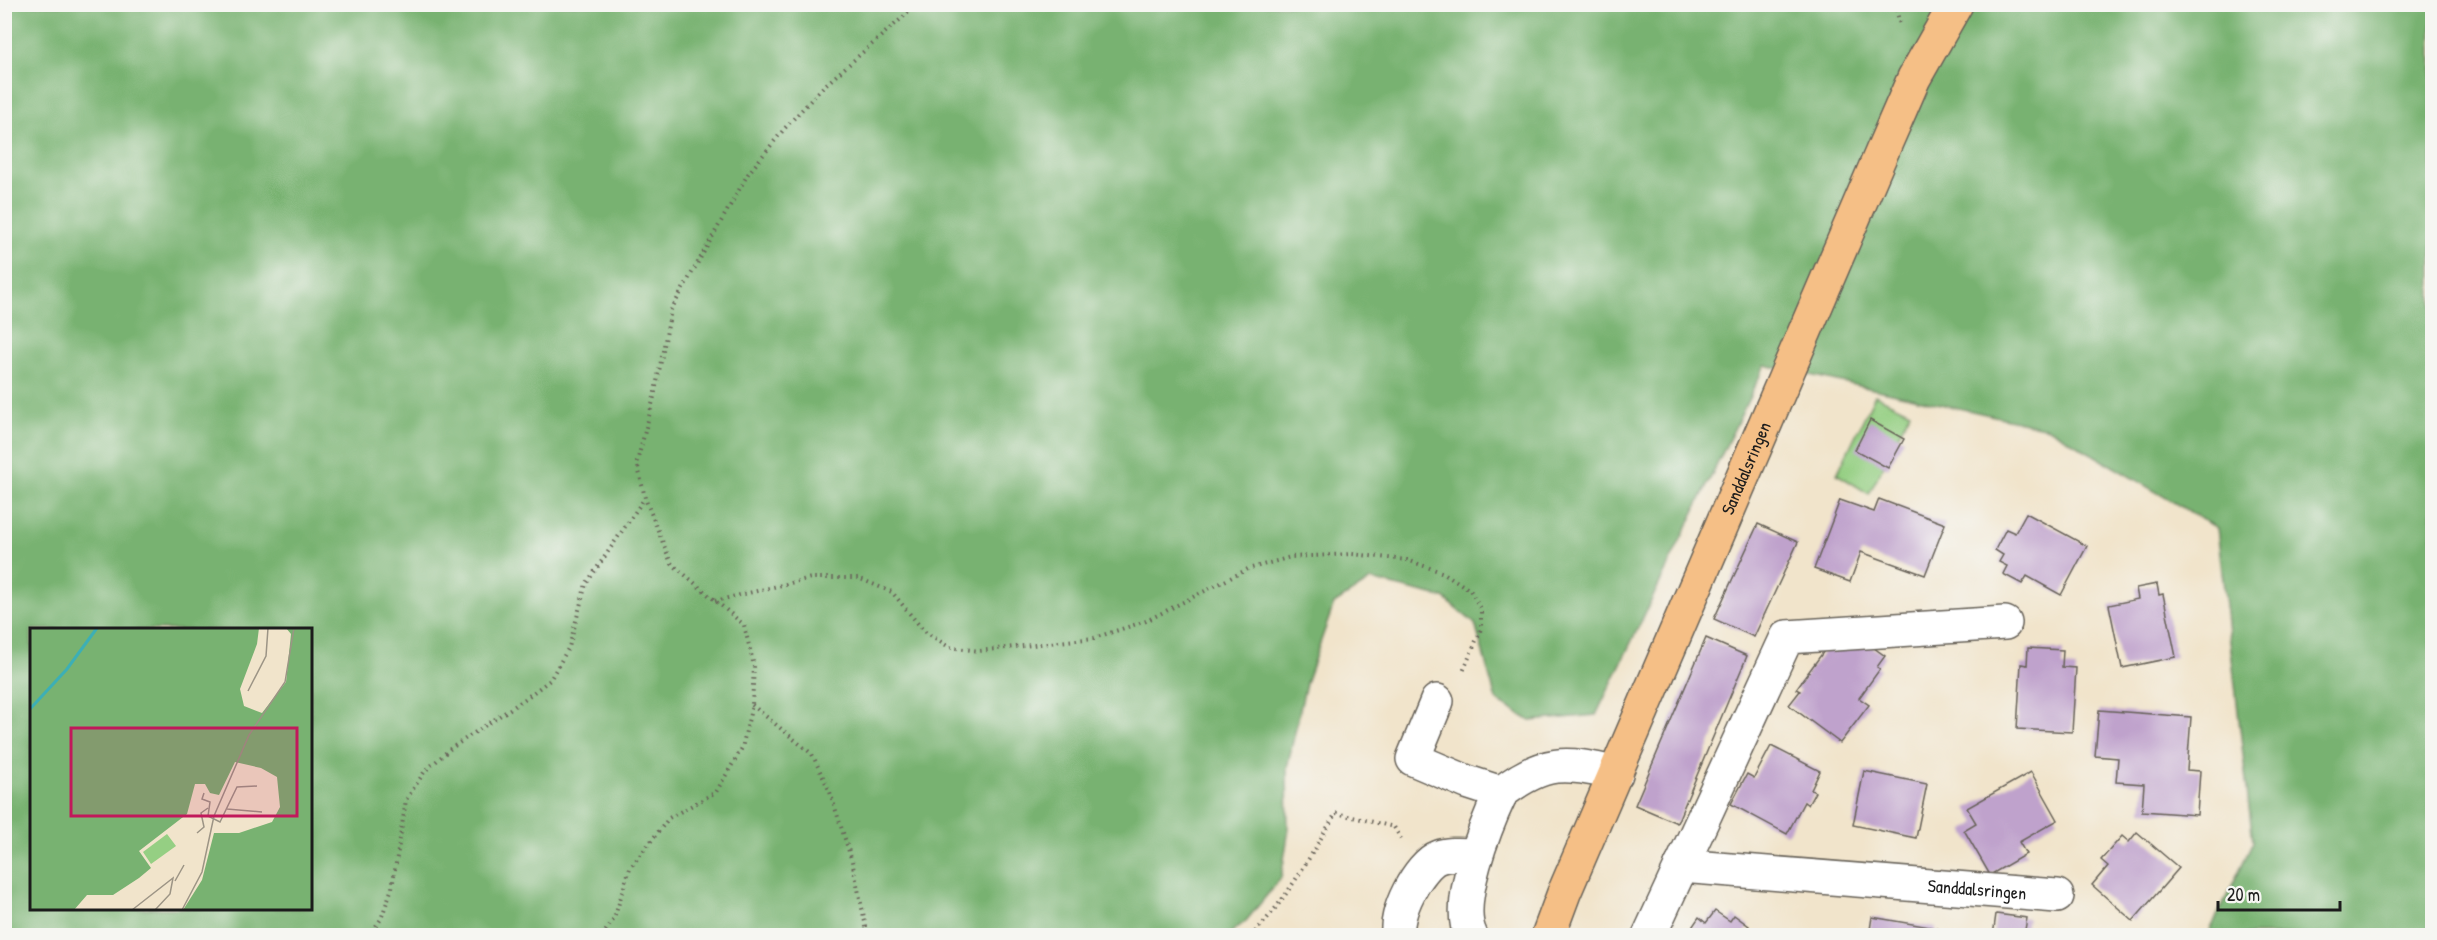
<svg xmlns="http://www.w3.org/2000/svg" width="2437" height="940" font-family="'Patrick Hand',sans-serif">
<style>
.green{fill:#95cf83;stroke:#587650;stroke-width:1.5}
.forest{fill:#78b271;stroke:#4a6746;stroke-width:1.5;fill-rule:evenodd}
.building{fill:#bfa2cc}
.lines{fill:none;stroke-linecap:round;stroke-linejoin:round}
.minor-casing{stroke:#676259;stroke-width:36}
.major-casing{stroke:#676259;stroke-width:36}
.path{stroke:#676259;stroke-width:4;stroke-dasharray:1.5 4.5;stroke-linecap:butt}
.minor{stroke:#fff;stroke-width:33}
.major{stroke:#f5bf86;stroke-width:33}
.labels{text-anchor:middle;stroke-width:4.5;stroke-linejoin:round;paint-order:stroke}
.street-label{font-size:18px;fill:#1c1c1c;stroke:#f6f6f2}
.inset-river{fill:none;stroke:#3dafb5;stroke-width:3}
.inset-road{fill:none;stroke:#9c9485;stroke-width:1.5}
.view{fill:#c2185b;fill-opacity:0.15;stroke:#c2185b;stroke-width:3}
.inset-edge{fill:none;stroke:#1c1c1c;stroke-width:3}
</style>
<rect width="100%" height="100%" fill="#f6f6f2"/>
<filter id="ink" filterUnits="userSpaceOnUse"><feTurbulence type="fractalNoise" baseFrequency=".0167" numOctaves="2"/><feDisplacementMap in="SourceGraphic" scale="12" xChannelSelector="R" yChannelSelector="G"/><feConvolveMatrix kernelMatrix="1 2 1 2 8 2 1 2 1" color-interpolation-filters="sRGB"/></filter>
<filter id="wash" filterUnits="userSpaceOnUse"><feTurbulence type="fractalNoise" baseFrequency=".008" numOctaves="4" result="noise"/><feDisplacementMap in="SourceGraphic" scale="24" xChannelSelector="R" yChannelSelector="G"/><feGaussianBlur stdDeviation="1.35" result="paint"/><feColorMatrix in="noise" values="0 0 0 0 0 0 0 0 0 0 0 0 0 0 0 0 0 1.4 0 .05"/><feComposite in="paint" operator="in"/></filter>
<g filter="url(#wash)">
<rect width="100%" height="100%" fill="#f1e4cb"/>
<path class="green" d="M 1875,395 L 1910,412 L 1869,494 L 1837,474 Z"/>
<path class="forest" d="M 5,5 L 2432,5 L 2432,935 L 2208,935 L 2253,842 L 2217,528 L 2048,428 L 1765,365 L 1596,715 L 1530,721 L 1496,700 L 1475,624 L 1444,598 L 1371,580 L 1334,604 L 1306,683 L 1287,768 L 1288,835 L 1281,878 L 1246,921 L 1228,935 L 5,936 ZM 32,630 L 310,630 L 310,908 L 32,908 Z"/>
<g id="blocks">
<g class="building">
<path d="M 1870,420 L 1904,439 L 1888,468 L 1855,450 Z"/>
<path d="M 1879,499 L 1945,524 L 1925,575 L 1861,552 L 1850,582 L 1814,569 L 1840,500 L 1874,512 Z"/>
<path d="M 2026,513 L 2087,546 L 2061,595 L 2027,576 L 2022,584 L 2003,574 L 2007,566 L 1999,562 L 2003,555 L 1995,550 L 2006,529 L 2015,533 Z"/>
<path d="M 1758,524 L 1798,542 L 1754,637 L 1714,619 Z"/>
<path d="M 2157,584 L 2159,595 L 2163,594 L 2176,657 L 2122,668 L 2109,605 L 2138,599 L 2136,588 Z"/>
<path d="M 1835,636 L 1860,638 L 1885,656 L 1877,667 L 1880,669 L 1859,698 L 1869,705 L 1840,743 L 1789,705 L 1800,691 L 1796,689 Z"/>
<path d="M 1706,638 L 1747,656 L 1677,823 L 1635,805 Z"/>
<path d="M 2028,648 L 2063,650 L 2062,667 L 2076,668 L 2072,732 L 2017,729 L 2021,664 L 2027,665 Z"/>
<path d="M 2099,710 L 2191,717 L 2187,770 L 2200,771 L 2197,815 L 2142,811 L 2144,784 L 2116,782 L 2118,758 L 2095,756 Z"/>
<path d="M 1771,746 L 1820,771 L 1811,790 L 1815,792 L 1808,805 L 1804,802 L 1787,834 L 1731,804 L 1747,774 L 1754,778 Z"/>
<path d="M 1864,771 L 1927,784 L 1916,838 L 1853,825 Z"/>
<path d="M 2031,772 L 2058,820 L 2019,842 L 2026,854 L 1990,875 L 1964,830 L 1976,823 L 1967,808 Z"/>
<path d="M 2137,832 L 2179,868 L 2133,921 L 2092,885 L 2108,866 L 2101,860 L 2122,836 L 2129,842 Z"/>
<path d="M 1715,911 L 1730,921 L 1734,915 L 1749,926 L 1745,932 L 1749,936 L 1686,936 L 1699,917 L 1706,923 Z"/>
<path d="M 1996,914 L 2027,918 L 2024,936 L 1993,936 Z"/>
<path d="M 1872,917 L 1936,928 L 1935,936 L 1869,936 Z"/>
</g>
</g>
</g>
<g filter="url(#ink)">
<use href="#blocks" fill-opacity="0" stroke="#676259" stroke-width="1.5"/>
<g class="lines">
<defs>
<g id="minor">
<path d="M 1437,701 L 1413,759 L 1467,782 L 1501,793 C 1486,825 1454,903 1471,936"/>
<path d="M 1501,793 C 1543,760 1566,761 1616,774"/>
<path id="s1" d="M 1681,866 L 2057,896"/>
<path d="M 1399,936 C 1392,916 1419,864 1439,857 C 1449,853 1465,855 1476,855"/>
<path d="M 1649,936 L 1787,637 L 2005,623"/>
</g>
<g id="major">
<path id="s2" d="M 1548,936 L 1564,893 L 1884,147 L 1914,78 L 1956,4"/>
</g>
</defs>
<use href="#minor" class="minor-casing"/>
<use href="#major" class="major-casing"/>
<g class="path">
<path d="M 1895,4 L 1900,25"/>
<path d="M 715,601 L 811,578 L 858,578 L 892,592 L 924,631 L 949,647 L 979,651 L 1094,638 L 1146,621 L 1248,569 L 1291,557 L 1352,554 L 1407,560 L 1444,573 L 1470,590 L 1481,609 L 1481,629 L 1462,674"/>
<path d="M 752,705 L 812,754 L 830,792 L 852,861 L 868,936"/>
<path d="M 369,936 L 381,919 L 392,888 L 406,800 L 425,771 L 450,749 L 522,701 L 550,680 L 569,647 L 586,584 L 644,499"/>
<path d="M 602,936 L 614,919 L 630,868 L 669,818 L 716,792 L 742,748 L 752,705 L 754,666 L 744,625 L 671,563 L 645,498 L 637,462 L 654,397 L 671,310 L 748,174 L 785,128 L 823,87 L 918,4"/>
<path d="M 1251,936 C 1287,900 1310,856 1336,813 L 1394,827 L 1401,839"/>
</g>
<use href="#minor" class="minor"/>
<use href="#major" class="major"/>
</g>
</g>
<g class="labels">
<g class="street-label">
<text dy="6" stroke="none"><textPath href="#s2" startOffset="508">Sanddalsringen</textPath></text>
<text dy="6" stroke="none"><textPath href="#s1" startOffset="297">Sanddalsringen</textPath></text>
</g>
</g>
<g transform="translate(30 628)">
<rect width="282" height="282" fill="#f1e4cb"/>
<path d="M 137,206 L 146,218 L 121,236 L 113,224 Z" fill="#95cf83"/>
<path d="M 0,0 L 229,0 L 227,16 L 210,61 L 214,78 L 232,85 L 256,54 L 261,6 L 256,0 L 282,0 L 282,282 L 153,282 L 172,252 L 184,205 L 209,205 L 242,194 L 250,179 L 247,149 L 231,140 L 205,134 L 189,167 L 180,165 L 175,156 L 165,156 L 157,186 L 109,223 L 121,240 L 109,250 L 83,267 L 57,267 L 44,282 L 0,282 Z" fill="#78b271"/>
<path class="inset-river" d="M 0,81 L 37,41 L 67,0"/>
<path class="inset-road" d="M 218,63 L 236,28 L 238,0M 174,165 L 172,171 L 180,174 L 178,188 L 190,194 L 207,159 L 227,158M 197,181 L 232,184M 167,205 L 174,199 L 171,185 L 178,180M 145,253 L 154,237M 102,282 L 143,250 L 140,266 L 125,282M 152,282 L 172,244 L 184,188 L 219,107 L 255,54 L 264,0"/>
<path class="view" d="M 41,100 L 267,100 L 267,188 L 41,188 Z"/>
<rect width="282" height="282" class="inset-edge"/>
</g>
<rect width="2437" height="940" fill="none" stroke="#f6f6f2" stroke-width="24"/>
<path d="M2218 901v9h122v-9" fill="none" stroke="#1c1c1c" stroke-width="3"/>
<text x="2227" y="901" font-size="18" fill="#1c1c1c" stroke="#f6f6f2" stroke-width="4.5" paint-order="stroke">20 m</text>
</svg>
